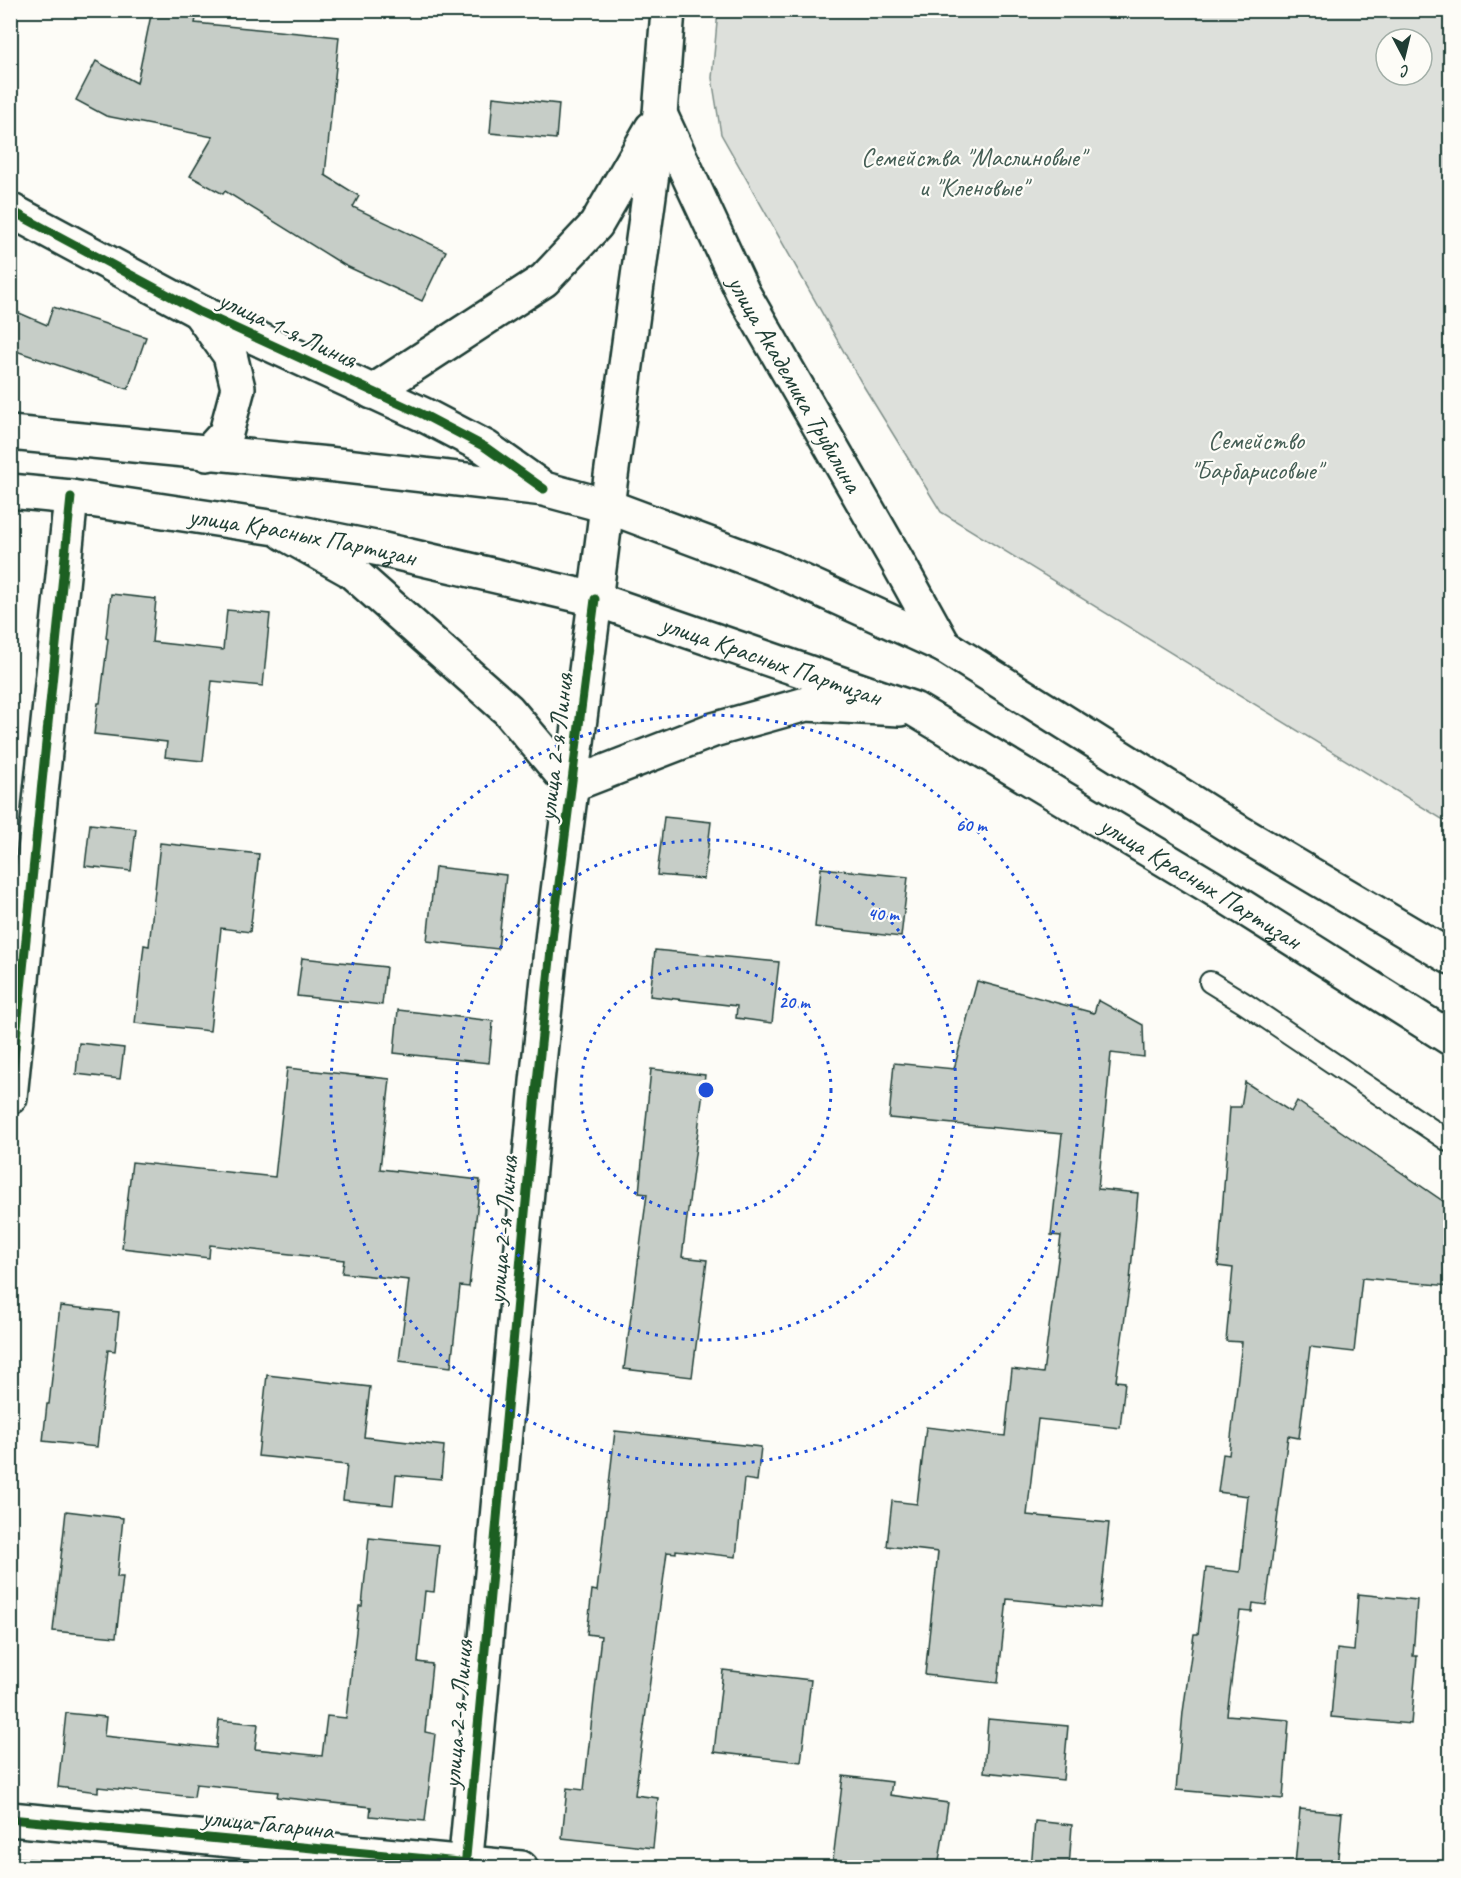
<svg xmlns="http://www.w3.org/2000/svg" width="1461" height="1878" font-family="Caveat,sans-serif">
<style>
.green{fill:#dde0db;stroke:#7e8e88;stroke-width:1.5;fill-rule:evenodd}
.building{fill:#c6cdc7;stroke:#1f3d34;stroke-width:1.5}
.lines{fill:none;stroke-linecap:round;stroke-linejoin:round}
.lane-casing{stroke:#1f3d34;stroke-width:24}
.street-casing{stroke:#1f3d34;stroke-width:38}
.secondary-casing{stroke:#1f3d34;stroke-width:38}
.highway-casing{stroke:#1f3d34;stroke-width:38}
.lane{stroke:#fdfcf7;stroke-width:20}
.street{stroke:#fdfcf7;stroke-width:33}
.secondary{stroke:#fdfcf7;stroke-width:33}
.highway{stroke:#fdfcf7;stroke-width:33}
.tram{stroke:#1f3d34;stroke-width:1.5}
.cycleway-casing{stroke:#fdfcf7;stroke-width:13}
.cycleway{stroke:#1b5e20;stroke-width:9}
.ring{fill:none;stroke:#1d4ed8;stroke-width:3;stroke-dasharray:3 6}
.labels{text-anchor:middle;stroke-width:4.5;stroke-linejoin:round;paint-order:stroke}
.park-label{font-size:26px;fill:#455e55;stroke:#fdfcf7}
.street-label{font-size:26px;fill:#1f3d34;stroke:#fdfcf7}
.centre{fill:#1d4ed8;stroke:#fdfcf7;stroke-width:3}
.ring-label{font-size:18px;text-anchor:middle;font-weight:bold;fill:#1d4ed8;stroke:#fdfcf7;stroke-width:4.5;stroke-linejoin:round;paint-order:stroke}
</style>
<rect width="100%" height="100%" fill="#fdfcf7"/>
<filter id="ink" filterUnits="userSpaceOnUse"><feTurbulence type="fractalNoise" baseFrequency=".0167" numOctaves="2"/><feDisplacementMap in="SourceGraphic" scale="12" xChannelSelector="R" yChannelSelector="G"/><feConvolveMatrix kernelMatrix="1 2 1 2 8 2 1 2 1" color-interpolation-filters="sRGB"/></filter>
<g filter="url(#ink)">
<path class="green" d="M 718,11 L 1450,11 L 1450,824 L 941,512 L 861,382 L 721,134 L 712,78 ZM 1386,39 L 1422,39 L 1422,75 L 1386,75 Z"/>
<g class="building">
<path d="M 152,10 L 179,10 L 197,14 L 195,23 L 339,37 L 325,175 L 359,196 L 353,207 L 446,251 L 422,301 L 344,265 L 225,191 L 223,194 L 190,176 L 213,137 L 106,116 L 76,100 L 96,61 L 137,83 Z"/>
<path d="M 493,97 L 559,104 L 556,139 L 490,133 Z"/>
<path d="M 53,307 L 146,337 L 128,389 L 10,349 L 10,309 L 47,325 Z"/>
<path d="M 111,594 L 156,599 L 152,642 L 223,650 L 227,610 L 270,614 L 263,686 L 212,681 L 203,761 L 165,757 L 167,742 L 94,734 L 98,703 L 100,703 L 108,639 L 106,638 Z"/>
<path d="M 664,817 L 711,822 L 704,879 L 657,875 Z"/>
<path d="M 90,824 L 136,829 L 131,871 L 85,866 Z"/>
<path d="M 160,843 L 259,854 L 250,932 L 221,928 L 210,1031 L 135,1023 L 144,945 L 149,946 Z"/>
<path d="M 435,867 L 506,875 L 498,949 L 427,941 Z"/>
<path d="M 821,868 L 908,877 L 901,937 L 815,927 Z"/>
<path d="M 655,950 L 779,962 L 772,1023 L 736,1018 L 737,1006 L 650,996 Z"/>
<path d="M 302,958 L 386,967 L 382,1005 L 297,996 Z"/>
<path d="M 977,981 L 1094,1013 L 1098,1000 L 1143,1025 L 1144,1057 L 1111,1053 L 1098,1189 L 1138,1193 L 1130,1281 L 1116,1381 L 1125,1382 L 1120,1428 L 1038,1419 L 1027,1515 L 1109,1523 L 1100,1608 L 1007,1599 L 998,1683 L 925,1675 L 938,1552 L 887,1546 L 892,1501 L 917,1504 L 926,1427 L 1005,1436 L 1012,1369 L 1043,1373 L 1061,1236 L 1051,1235 L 1062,1134 L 889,1118 L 894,1063 L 954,1069 Z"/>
<path d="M 398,1010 L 493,1021 L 489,1063 L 394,1053 Z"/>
<path d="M 79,1043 L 124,1048 L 120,1079 L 76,1074 Z"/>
<path d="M 287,1068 L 390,1079 L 380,1169 L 480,1180 L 469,1287 L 460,1286 L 451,1367 L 399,1361 L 409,1280 L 342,1273 L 344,1260 L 210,1245 L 209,1258 L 122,1248 L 132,1162 L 275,1177 Z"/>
<path d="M 651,1069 L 705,1075 L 682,1257 L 707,1260 L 692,1377 L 624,1369 L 647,1194 L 639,1193 Z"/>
<path d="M 1245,1082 L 1291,1112 L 1297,1101 L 1450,1206 L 1450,1286 L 1362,1278 L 1354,1352 L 1310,1347 L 1299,1438 L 1288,1436 L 1266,1605 L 1253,1603 L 1252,1612 L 1240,1611 L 1227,1715 L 1289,1720 L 1283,1799 L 1176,1790 L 1183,1712 L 1194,1634 L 1198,1634 L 1206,1568 L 1240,1572 L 1248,1496 L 1218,1492 L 1223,1454 L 1229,1455 L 1242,1342 L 1226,1341 L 1233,1268 L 1218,1266 L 1230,1107 L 1241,1107 Z"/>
<path d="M 60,1306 L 119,1312 L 115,1351 L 108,1350 L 97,1447 L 43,1441 L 47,1404 L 49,1404 Z"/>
<path d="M 267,1375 L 370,1387 L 364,1437 L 444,1446 L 441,1479 L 396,1475 L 393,1505 L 343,1500 L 347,1465 L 258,1456 Z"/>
<path d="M 615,1431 L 761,1447 L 757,1481 L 744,1479 L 736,1557 L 676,1550 L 676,1553 L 667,1552 L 635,1795 L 658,1798 L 653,1848 L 562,1838 L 567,1788 L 584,1790 L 601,1636 L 587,1634 L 592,1590 L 597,1591 Z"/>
<path d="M 66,1511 L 123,1518 L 117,1577 L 123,1577 L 116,1637 L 53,1631 Z"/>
<path d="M 369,1538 L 439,1545 L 434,1592 L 425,1591 L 418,1662 L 432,1664 L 425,1732 L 435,1734 L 425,1821 L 370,1816 L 371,1807 L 277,1797 L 278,1792 L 196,1784 L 194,1797 L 98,1787 L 98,1792 L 58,1787 L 66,1713 L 106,1717 L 104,1736 L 216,1748 L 219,1720 L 258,1724 L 255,1749 L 322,1756 L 327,1716 L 346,1718 L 359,1606 L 362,1606 Z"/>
<path d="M 1358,1594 L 1417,1600 L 1413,1656 L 1417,1656 L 1411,1724 L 1331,1717 L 1337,1649 L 1354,1651 Z"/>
<path d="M 723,1670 L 811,1680 L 801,1762 L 714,1752 Z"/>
<path d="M 988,1719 L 1068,1726 L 1063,1780 L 984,1772 Z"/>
<path d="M 843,1776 L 892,1782 L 890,1795 L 948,1803 L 938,1868 L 893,1868 L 833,1860 Z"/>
<path d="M 1300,1809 L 1342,1813 L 1337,1868 L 1295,1865 Z"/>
<path d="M 1035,1821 L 1072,1825 L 1069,1868 L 1031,1868 Z"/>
</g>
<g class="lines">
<defs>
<path id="lane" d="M 1210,982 L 1244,1003 L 1450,1142"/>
<g id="street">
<path d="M 10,1097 L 71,497"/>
<path d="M 10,1819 L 521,1868"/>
</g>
<g id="secondary">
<path id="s1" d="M 660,114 L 743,293 L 897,561 L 944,646"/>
<path d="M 10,210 L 198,311 L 424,415 L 485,447 L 544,489"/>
<path d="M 199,312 L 230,355 L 238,388 L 226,433 L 207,454"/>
<path d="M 372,392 L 544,280 L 596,225 L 652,128"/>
<path d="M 284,533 L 350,570 L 508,710 L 571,785"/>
<path d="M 571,785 L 713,730 L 806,704 L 900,709"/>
<path d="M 465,1868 L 537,1082 L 553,931 L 607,506 L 660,114 L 668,10"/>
</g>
<g id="highway">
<path d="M 10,433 L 328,464 L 544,489 L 607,506 L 773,568 L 944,646 L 1239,832 L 1450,957"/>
<path id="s2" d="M 10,491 L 71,497 L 276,528 L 380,549 L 595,599 L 914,709 L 1211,887 L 1450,1038"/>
</g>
</defs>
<use href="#lane" class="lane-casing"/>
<use href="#street" class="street-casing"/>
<use href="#secondary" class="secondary-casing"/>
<use href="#highway" class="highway-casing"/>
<use href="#lane" class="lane"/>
<use href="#street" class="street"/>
<use href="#secondary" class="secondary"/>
<use href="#highway" class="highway"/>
<path class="tram" d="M 10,1857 L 121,1868"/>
<defs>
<g id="cycleway">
<path d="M 10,210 L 198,311 L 424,415 L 485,447 L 544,489"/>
<path d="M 10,1097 L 71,497"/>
<path d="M 10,1819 L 521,1868"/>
<path d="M 465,1868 L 537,1082 L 553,931 L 595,599"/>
</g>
</defs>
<use href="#cycleway" class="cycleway-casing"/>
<use href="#cycleway" class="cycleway"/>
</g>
</g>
<g class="ring">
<circle cx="706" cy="1090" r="125"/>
<circle cx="706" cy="1090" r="250"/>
<circle cx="706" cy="1090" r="375"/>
</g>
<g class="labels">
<g class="park-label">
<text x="973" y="166">Семейства "Маслиновые"<tspan x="973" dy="30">и "Кленовые"</tspan></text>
<text x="1256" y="449">Семейство<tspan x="1256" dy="30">"Барбарисовые"</tspan></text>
</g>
<g class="street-label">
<text transform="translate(288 329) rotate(25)" y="9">улица 1-я Линия</text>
<text dy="9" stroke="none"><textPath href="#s1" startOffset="302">улица Академика Трубилина</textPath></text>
<text dy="9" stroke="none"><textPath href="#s2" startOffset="296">улица Красных Партизан</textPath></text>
<text dy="9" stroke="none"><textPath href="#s2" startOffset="782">улица Красных Партизан</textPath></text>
<text transform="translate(555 747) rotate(-83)" y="9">улица 2-я Линия</text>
<text dy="9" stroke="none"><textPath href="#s2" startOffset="1268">улица Красных Партизан</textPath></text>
<text transform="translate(502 1230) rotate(-85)" y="9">улица 2-я Линия</text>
<text transform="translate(457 1714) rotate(-85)" y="9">улица 2-я Линия</text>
<text transform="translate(268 1823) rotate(6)" y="9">улица Гагарина</text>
</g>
</g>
<circle cx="706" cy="1090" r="9" class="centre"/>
<g class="ring-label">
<text x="971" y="831">60 m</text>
<text x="883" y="920">40 m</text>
<text x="794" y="1008">20 m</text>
</g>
<rect width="1461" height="1878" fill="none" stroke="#fdfcf7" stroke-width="36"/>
<rect x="18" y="18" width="1425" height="1842" fill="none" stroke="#1f3d34" stroke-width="2" filter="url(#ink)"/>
<g transform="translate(1404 57) rotate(173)"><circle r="28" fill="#fdfcf7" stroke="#a4b0a9" stroke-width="1.5"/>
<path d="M0-4.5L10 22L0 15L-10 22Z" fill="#1f3d34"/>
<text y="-9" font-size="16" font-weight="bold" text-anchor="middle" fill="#1f3d34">С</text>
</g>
</svg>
